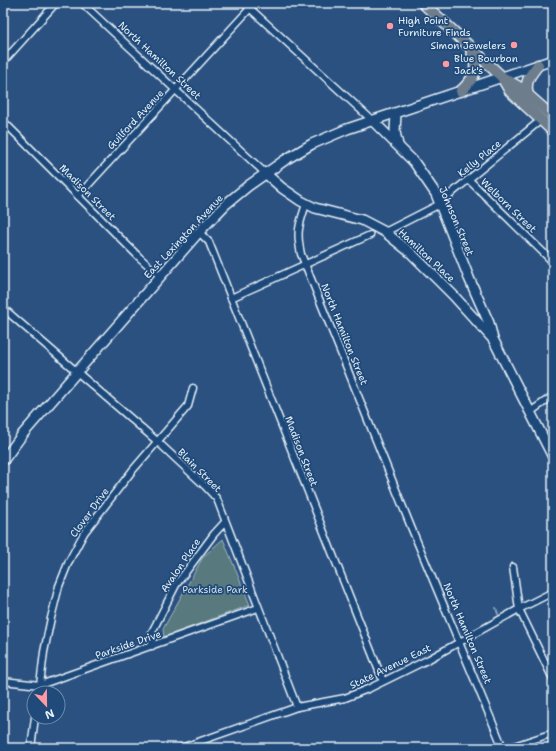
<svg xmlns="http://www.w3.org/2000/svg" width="556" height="751" font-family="'Shantell Sans',sans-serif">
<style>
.green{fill:#587a7e;stroke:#a0b6bb}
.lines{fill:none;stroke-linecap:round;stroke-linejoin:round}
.stream{stroke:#88a5c4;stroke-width:2}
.street-casing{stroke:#e8f1f8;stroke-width:9}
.secondary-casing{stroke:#e8f1f8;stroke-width:12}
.primary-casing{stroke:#e8f1f8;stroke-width:13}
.street{stroke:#1f4a7a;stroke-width:6}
.secondary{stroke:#1f4a7a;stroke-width:9}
.primary{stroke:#6d7d8c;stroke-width:10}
.poi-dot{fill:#ff9aa2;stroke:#1f4a7a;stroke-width:1.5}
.labels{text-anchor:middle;stroke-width:3.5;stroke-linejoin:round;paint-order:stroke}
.poi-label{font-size:10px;fill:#e8f1f8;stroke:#1f4a7a;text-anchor:start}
.street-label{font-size:10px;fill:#e8f1f8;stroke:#1f4a7a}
.park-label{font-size:10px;fill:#d2dfe6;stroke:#1f4a7a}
</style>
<rect width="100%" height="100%" fill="#2b5180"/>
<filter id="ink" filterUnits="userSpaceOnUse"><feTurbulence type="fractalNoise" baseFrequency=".025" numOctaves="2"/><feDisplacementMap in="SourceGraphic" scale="8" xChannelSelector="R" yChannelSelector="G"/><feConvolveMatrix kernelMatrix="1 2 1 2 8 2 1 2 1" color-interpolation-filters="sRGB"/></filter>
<g filter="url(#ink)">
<path class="green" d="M 223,539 L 250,605 L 164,637 L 163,629 L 203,557 Z"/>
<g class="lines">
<path class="stream" d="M 496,608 L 498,614"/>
<defs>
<g id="street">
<path d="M 82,3 L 265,173"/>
<path d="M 244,3 L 373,121"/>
<path d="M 3,62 L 56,3"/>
<path d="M 3,121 L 139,257 L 160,276"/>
<path d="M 469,180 L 553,262"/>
<path d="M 78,196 L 255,3"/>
<path d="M 306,204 C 299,226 296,231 301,254 L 411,527 L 501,743 L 499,748"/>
<path d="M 199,232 L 209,242 L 383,681"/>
<path d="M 385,232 L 440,204 L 453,192 L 541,120"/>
<path d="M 231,298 L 370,235"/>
<path d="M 3,308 L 158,442 L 205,486 L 217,499 L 297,707"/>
<path d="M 530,412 L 553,396"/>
<path d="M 513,567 L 519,609 L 553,679"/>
<path d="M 152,646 L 152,632 L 176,585 L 214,534 L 225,522"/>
<path d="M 3,681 L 40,685 L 258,608"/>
<path d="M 39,693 L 44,652 L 51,618 L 59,586 L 69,561 L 84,533 L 132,471 L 188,406 L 193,388"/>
<path d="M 31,748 L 35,717"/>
<path d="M 181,748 L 297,707 L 345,698 L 370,688 L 429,659 L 519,609 L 553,592"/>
<path d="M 508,748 L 553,733"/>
</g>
<g id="secondary">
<path d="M 396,113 L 395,132 L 398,145"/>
<path d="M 373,121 L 414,162 L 436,194 L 469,278 L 489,323 L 493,339 L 553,457"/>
<path d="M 265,173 L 282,188 L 301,201 L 315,208 L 362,220 L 385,232 L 411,253 L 453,295 L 492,338"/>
<path d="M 3,461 L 22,435 L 199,232 L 226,204 L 248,186 L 285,160 L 312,144 L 347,129 L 553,60"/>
</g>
<g id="primary">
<path d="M 423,3 L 502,77 L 519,87 L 553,117"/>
<path d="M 503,79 L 510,91 L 553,131"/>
<path d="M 461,91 C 476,77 479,69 471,49"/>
<path d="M 528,95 C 524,82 530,75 538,65"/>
</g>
</defs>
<use href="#street" class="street-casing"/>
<use href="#secondary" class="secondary-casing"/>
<use href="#primary" class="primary-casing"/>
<use href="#street" class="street"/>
<use href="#secondary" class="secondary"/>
<use href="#primary" class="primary"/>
</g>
</g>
<g class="poi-dot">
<circle cx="390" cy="26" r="4"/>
<circle cx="514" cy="45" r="4"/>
<circle cx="446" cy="64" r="4"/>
</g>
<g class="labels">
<g class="poi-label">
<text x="398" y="24">High Point<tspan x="398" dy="12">Furniture Finds</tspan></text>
<text x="506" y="49" text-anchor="end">Simon Jewelers</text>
<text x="454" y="62">Blue Bourbon<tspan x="454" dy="12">Jack's</tspan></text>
</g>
<g class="street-label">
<text transform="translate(160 60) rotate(43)" y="4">North Hamilton Street</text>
<text transform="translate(135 119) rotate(-47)" y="4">Guilford Avenue</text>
<text transform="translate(479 158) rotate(-39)" y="4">Kelly Place</text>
<text transform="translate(88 192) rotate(45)" y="4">Madison Street</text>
<text transform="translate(509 205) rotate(44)" y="4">Welborn Street</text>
<text transform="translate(457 221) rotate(67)" y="4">Johnson Street</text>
<text transform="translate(183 236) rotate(-47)" y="4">East Lexington Avenue</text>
<text transform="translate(427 255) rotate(43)" y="4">Hamilton Place</text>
<text transform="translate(345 334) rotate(68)" y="4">North Hamilton Street</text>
<text transform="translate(302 451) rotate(69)" y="4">Madison Street</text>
<text transform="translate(200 470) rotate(45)" y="4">Blain Street</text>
<text transform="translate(89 512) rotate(-54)" y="4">Clover Drive</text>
<text transform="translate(180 565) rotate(-56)" y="4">Avalon Place</text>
<text transform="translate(468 633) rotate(67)" y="4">North Hamilton Street</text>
<text transform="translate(128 644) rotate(-19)" y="4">Parkside Drive</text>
<text transform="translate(390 666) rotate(-26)" y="4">State Avenue East</text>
</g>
<g class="park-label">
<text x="215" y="593">Parkside Park</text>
</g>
</g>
<rect width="556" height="751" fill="none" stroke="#1f4a7a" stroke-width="16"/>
<rect x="8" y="8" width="540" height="735" fill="none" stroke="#e8f1f8" stroke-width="1.5" filter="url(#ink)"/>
<g transform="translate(46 705) rotate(158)"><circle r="19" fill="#1f4a7a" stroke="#6f8dac"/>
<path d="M0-3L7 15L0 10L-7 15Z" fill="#ff9aa2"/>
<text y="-6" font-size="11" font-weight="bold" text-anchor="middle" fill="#e8f1f8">N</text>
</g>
</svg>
